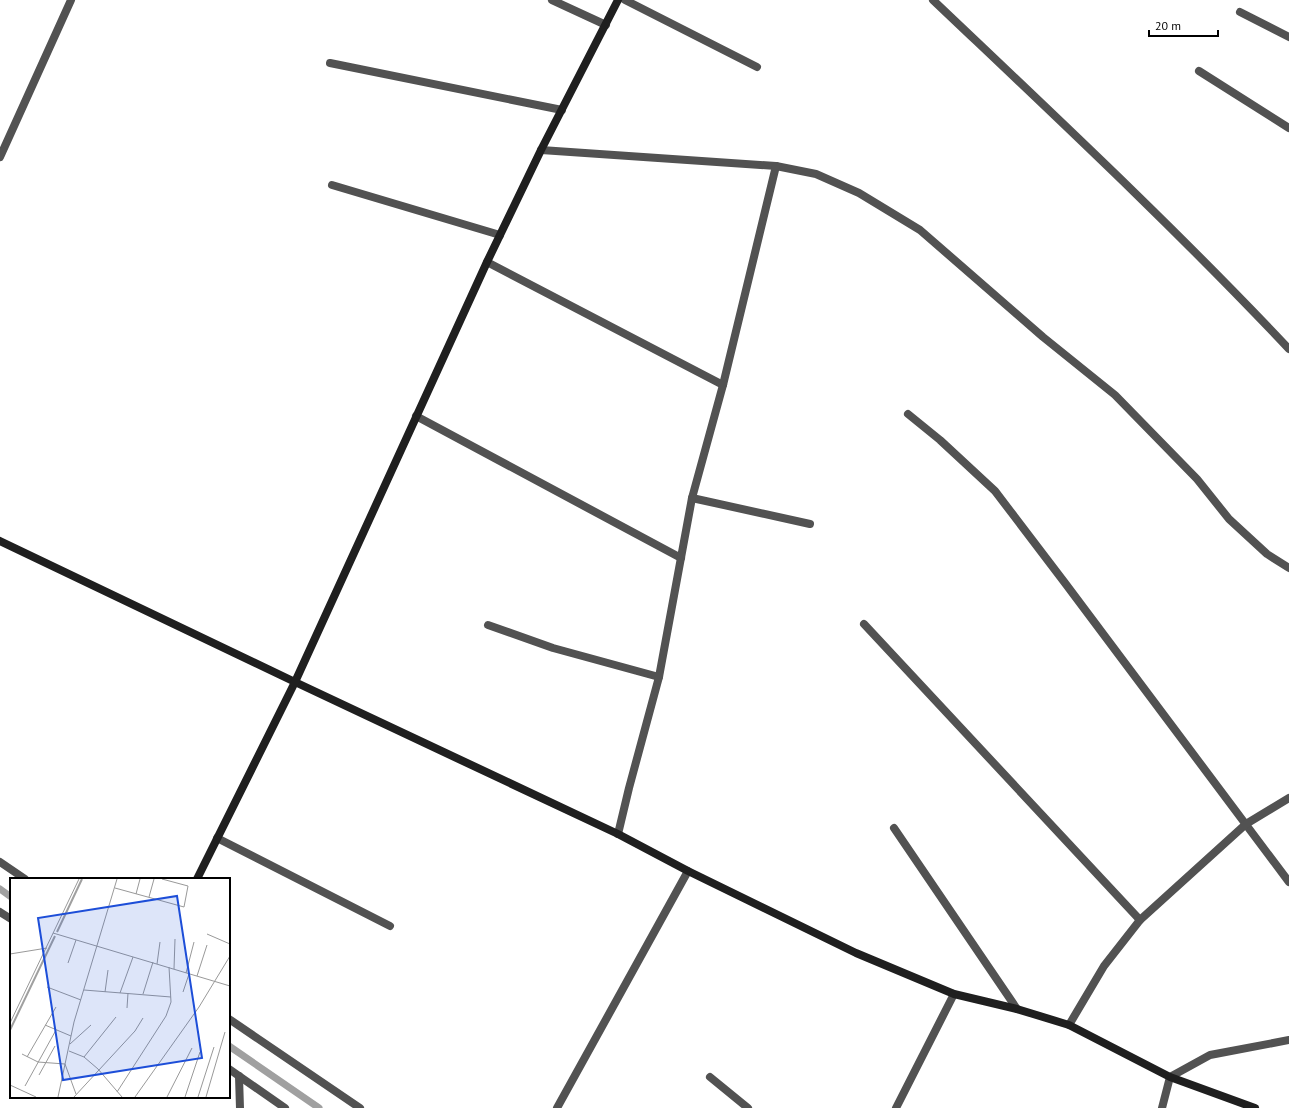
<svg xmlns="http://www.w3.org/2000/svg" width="1289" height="1108" font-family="'PT Sans',sans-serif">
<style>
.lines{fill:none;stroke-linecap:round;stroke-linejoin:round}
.stream{stroke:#a0a0a0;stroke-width:7}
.lane{stroke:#525252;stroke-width:8}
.street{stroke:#525252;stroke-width:8}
.secondary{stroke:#1f1f1f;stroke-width:8}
.inset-river{fill:none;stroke:#a0a0a0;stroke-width:2}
.inset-road{fill:none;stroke:#999;stroke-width:1}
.view{fill:#1d4ed8;fill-opacity:0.15;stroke:#1d4ed8;stroke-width:2}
.inset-edge{fill:none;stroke:#000;stroke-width:2}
</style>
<rect width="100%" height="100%" fill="#fff"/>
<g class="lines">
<g class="stream">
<path d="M 0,889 L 11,897"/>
<path d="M 229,1046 L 319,1108"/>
</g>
<g class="lane">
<path d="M 0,862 L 25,879"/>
<path d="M 229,1019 L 360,1108"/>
</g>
<g class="street">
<path d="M 552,0 L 606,25"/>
<path d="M 625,0 L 757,67"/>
<path d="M 933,0 C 1054,115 1175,228 1289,349"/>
<path d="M 1240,12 L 1289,37"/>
<path d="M 330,63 L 562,110"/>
<path d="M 1199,71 L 1289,128"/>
<path d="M 541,150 L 776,166 L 816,174 L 859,193 L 920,230 L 1043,337 L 1115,395 L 1197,479 L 1229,519 L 1267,554 L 1289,568"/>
<path d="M 0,157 L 71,0"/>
<path d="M 332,185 L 500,235"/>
<path d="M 487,262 L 723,385"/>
<path d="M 908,414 L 940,440 L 995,491 L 1065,583 L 1289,882"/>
<path d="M 416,416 L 681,558"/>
<path d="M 692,498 L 810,524"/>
<path d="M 864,624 L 1140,920"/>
<path d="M 488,625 L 553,648 L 659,677"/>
<path d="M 894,828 L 1017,1009"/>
<path d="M 618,834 L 629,788 L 659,677 L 692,498 L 723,385 L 776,166"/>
<path d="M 217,838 L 390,926"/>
<path d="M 0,912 L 11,919"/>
<path d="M 1069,1025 L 1104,966 L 1140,920 L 1246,824 L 1289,798"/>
<path d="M 229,1069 L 285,1108"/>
<path d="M 239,1076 L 240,1108"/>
<path d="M 710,1077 L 748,1108"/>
<path d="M 557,1108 L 688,871"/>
<path d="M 896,1108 L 954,994"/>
<path d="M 1162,1108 L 1170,1077 L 1210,1055 L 1289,1040"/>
</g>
<g class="secondary">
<path d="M 0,541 L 295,682 L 618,834 L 688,871 L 856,953 L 954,994 L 1017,1009 L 1069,1025 L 1170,1077 L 1255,1108"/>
<path d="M 197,879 L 295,682 L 487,262 L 541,150 L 618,0"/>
</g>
</g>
<g transform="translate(10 878)">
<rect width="220" height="220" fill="#fff"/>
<path class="inset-river" d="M 47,54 L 72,1M 0,152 L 45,58"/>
<path class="inset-road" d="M 105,10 L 174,29 L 178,8 L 152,1M 126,16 L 130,1M 139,19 L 144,1M 43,55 L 220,108M 197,56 L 220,66M 0,76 L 37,70M 58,85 L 66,62M 147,86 L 150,64M 164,91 L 165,61M 176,95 L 184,64M 187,98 L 197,67M 37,109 L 71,122M 74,112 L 161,119M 95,114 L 98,92M 173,114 L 179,96M 110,115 L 123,79M 133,116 L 143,84M 117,130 L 118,115M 0,145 L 69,1M 35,147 L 61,158M 60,166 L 81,147M 59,173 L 74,179 L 88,191 L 112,219M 12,176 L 28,184 L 55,186 L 66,216M 17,179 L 46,129M 74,179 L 106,139M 29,197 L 45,168M 0,207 L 26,219M 15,208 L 46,152M 107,214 L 156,138 L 161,124 L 159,89M 48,219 L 64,144 L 107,1M 64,219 L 125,153 L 133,140M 125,219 L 189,129 L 220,78M 157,219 L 182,170M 175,219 L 190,174M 188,219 L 204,169M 196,219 L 215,154"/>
<path class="view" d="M 167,18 L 192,180 L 53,202 L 28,40 Z"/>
<rect width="220" height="220" class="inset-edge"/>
</g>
<path d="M1149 30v6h69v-6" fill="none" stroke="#000000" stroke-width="2"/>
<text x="1155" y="30" font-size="12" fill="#000000" stroke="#ffffff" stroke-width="3" paint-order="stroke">20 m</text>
</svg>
